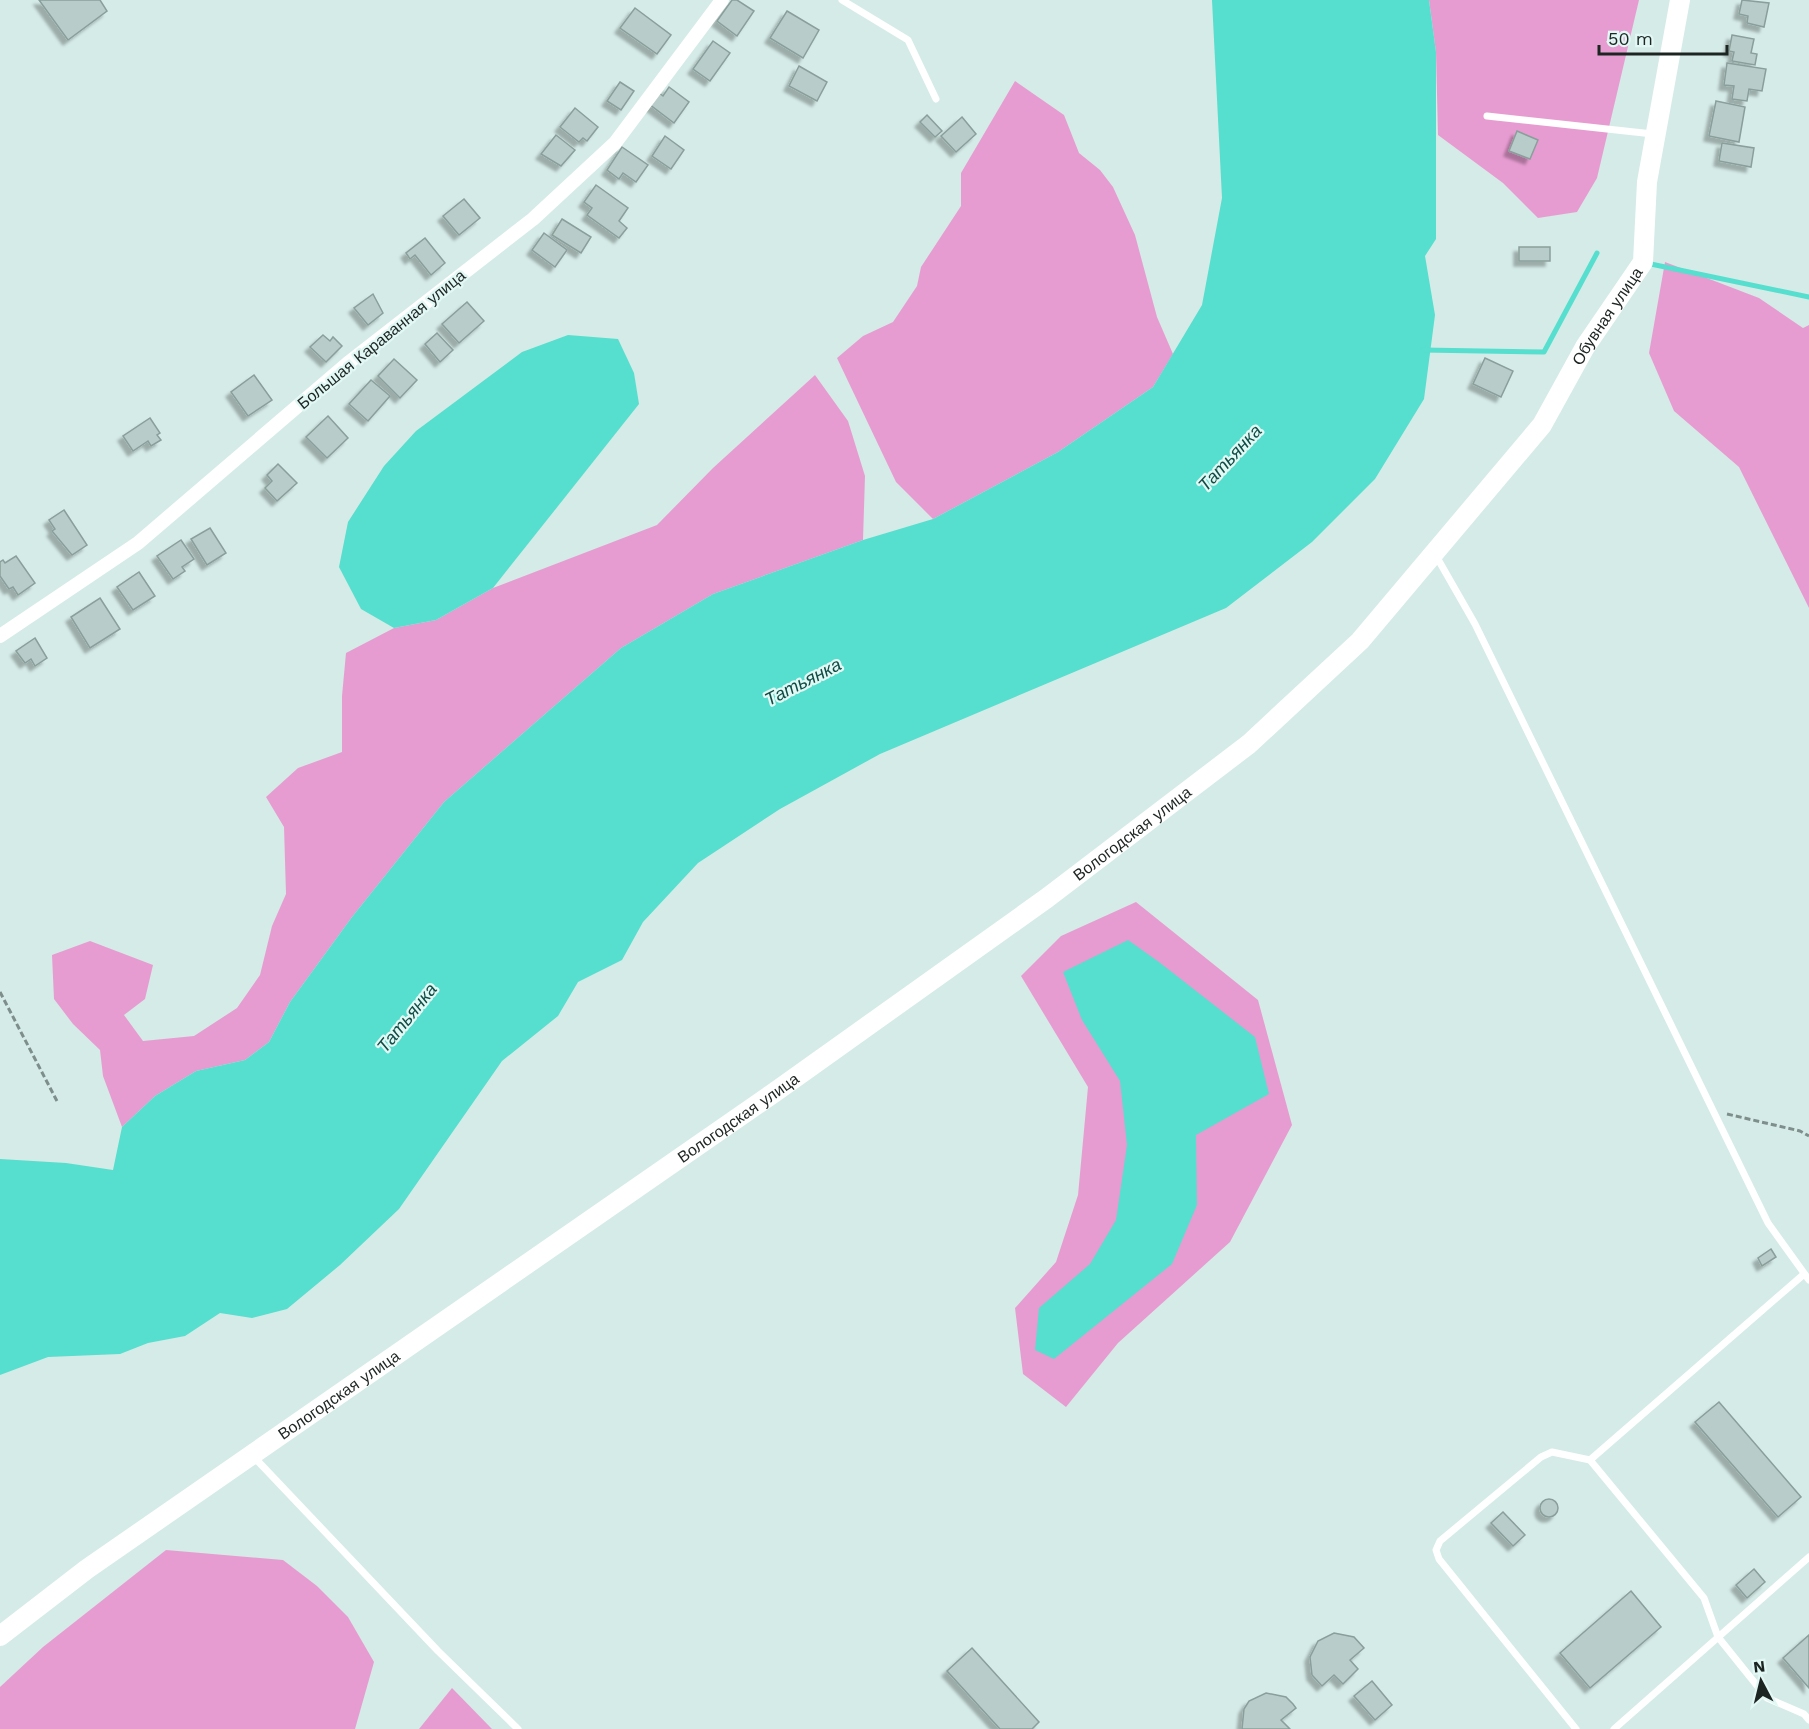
<svg xmlns="http://www.w3.org/2000/svg" width="1809" height="1729" font-family="'Work Sans',sans-serif">
<style>
.green{fill:#e79cd1}
.water{fill:#56dece}
.lines{fill:none;stroke-linecap:round;stroke-linejoin:round}
.stream{stroke:#56dece;stroke-width:5}
.building{fill:#b8cdc9;stroke:#8a9f9b;stroke-width:1.5;filter:url(#shadow)}
.path{stroke:#7e8e8b;stroke-width:3;stroke-dasharray:6 3;stroke-linecap:butt}
.service{stroke:#fff;stroke-width:7}
.minor{stroke:#fff;stroke-width:14}
.secondary{stroke:#fff;stroke-width:20}
.labels{text-anchor:middle;stroke-width:4.5;stroke-linejoin:round;paint-order:stroke}
.street-label{font-size:16px;fill:#1d2523;stroke:#e2f8f4}
.water-label{font-size:18px;font-style:italic;fill:#104c46;stroke:#e2f8f4}
</style>
<defs>
<filter id="shadow"><feDropShadow dx="-5" dy="5" stdDeviation="1.5" flood-color="#0004"/></filter>
</defs>
<rect width="100%" height="100%" fill="#d5ebe7"/>
<g class="green">
<path d="M 1429,0 L 1639,0 L 1597,178 L 1577,212 L 1538,218 L 1503,183 L 1438,135 L 1436,52 Z"/>
<path d="M 1015,81 L 1064,115 L 1079,153 L 1100,170 L 1113,187 L 1135,235 L 1157,317 L 1173,354 L 1153,387 L 1058,452 L 933,519 L 896,482 L 837,358 L 863,336 L 893,322 L 917,286 L 921,267 L 961,206 L 961,173 Z"/>
<path d="M 1665,262 L 1759,298 L 1803,328 L 1809,325 L 1809,608 L 1739,467 L 1674,411 L 1649,353 Z"/>
<path d="M 815,375 L 848,421 L 865,476 L 863,540 L 713,594 L 621,648 L 444,802 L 352,917 L 290,1002 L 269,1042 L 245,1060 L 196,1071 L 155,1096 L 122,1127 L 103,1076 L 100,1050 L 73,1024 L 54,999 L 52,955 L 90,941 L 153,965 L 145,999 L 124,1015 L 143,1041 L 194,1036 L 237,1008 L 260,975 L 272,926 L 286,894 L 284,827 L 266,797 L 298,768 L 342,752 L 342,696 L 346,653 L 394,628 L 436,620 L 493,588 L 657,525 L 713,468 Z"/>
<path d="M 1136,902 L 1258,1000 L 1292,1125 L 1230,1242 L 1118,1343 L 1066,1407 L 1023,1374 L 1015,1308 L 1056,1262 L 1078,1195 L 1088,1087 L 1021,976 L 1061,936 Z"/>
<path d="M 166,1550 L 283,1560 L 317,1586 L 348,1617 L 374,1662 L 355,1729 L 0,1729 L 0,1687 L 43,1647 Z"/>
<path d="M 452,1688 L 492,1729 L 419,1729 Z"/>
</g>
<g class="water">
<path d="M 1212,0 L 1429,0 L 1436,52 L 1436,239 L 1425,256 L 1435,315 L 1424,399 L 1375,479 L 1312,542 L 1226,608 L 880,754 L 780,809 L 698,863 L 643,922 L 622,960 L 578,982 L 558,1016 L 502,1061 L 399,1209 L 340,1265 L 287,1309 L 252,1318 L 220,1313 L 185,1336 L 148,1343 L 120,1354 L 48,1357 L 0,1375 L 0,1159 L 66,1163 L 113,1170 L 122,1127 L 155,1096 L 196,1071 L 245,1060 L 269,1042 L 290,1002 L 352,917 L 444,802 L 621,648 L 713,594 L 863,540 L 933,519 L 1058,452 L 1153,387 L 1202,305 L 1222,198 Z"/>
<path d="M 568,335 L 618,339 L 634,373 L 639,404 L 493,588 L 436,620 L 394,628 L 361,609 L 339,567 L 348,522 L 384,466 L 416,431 L 522,352 Z"/>
<path d="M 1128,940 L 1159,962 L 1255,1037 L 1269,1094 L 1196,1135 L 1197,1205 L 1172,1264 L 1054,1359 L 1035,1350 L 1039,1308 L 1090,1264 L 1116,1220 L 1127,1145 L 1120,1081 L 1082,1020 L 1063,972 Z"/>
</g>
<g class="lines">
<g class="stream">
<path d="M 1646,263 L 1809,297"/>
<path d="M 1423,350 L 1544,352 L 1597,253"/>
</g>
</g>
<g class="building">
<path d="M 39,0 L 100,0 L 107,11 L 68,40 Z"/>
<path d="M 732,0 L 737,0 L 754,11 L 737,36 L 717,21 Z"/>
<path d="M 1742,0 L 1769,3 L 1764,27 L 1747,23 L 1748,16 L 1739,14 Z"/>
<path d="M 635,8 L 671,35 L 657,54 L 620,28 Z"/>
<path d="M 787,11 L 819,30 L 803,58 L 770,38 Z"/>
<path d="M 1732,35 L 1754,39 L 1751,53 L 1757,54 L 1755,65 L 1732,61 L 1734,52 L 1729,51 Z"/>
<path d="M 713,41 L 730,53 L 710,81 L 693,69 Z"/>
<path d="M 1727,63 L 1766,69 L 1762,91 L 1749,89 L 1747,101 L 1732,99 L 1734,86 L 1724,85 Z"/>
<path d="M 799,66 L 827,82 L 817,101 L 789,86 Z"/>
<path d="M 620,82 L 634,91 L 621,110 L 607,101 Z"/>
<path d="M 669,87 L 689,102 L 674,123 L 649,104 L 658,92 L 663,96 Z"/>
<path d="M 1716,101 L 1745,107 L 1739,142 L 1709,136 Z"/>
<path d="M 575,108 L 598,127 L 587,141 L 583,138 L 579,142 L 560,127 Z"/>
<path d="M 927,115 L 942,131 L 935,137 L 920,122 Z"/>
<path d="M 962,117 L 976,134 L 956,152 L 941,136 Z"/>
<path d="M 1517,131 L 1538,140 L 1530,159 L 1509,151 Z"/>
<path d="M 556,135 L 575,150 L 561,166 L 541,154 Z"/>
<path d="M 665,136 L 684,150 L 671,169 L 652,156 Z"/>
<path d="M 1722,143 L 1754,148 L 1751,167 L 1719,161 Z"/>
<path d="M 622,147 L 648,165 L 636,182 L 623,173 L 619,179 L 607,170 Z"/>
<path d="M 596,185 L 628,208 L 619,221 L 627,228 L 619,238 L 587,215 L 592,208 L 584,202 Z"/>
<path d="M 464,199 L 480,218 L 459,235 L 443,216 Z"/>
<path d="M 562,219 L 591,237 L 581,253 L 552,235 Z"/>
<path d="M 544,233 L 567,250 L 555,267 L 532,250 Z"/>
<path d="M 425,238 L 445,263 L 431,275 L 415,255 L 410,259 L 406,253 Z"/>
<rect x="1519" y="247" width="31" height="14"/>
<path d="M 373,294 L 383,313 L 368,325 L 354,308 Z"/>
<path d="M 467,302 L 484,321 L 459,343 L 442,324 Z"/>
<path d="M 437,333 L 453,350 L 440,362 L 425,344 Z"/>
<path d="M 323,335 L 330,341 L 333,337 L 342,346 L 326,362 L 310,347 Z"/>
<path d="M 1485,358 L 1513,371 L 1501,397 L 1473,384 Z"/>
<path d="M 394,359 L 417,380 L 400,398 L 378,376 Z"/>
<path d="M 254,375 L 272,400 L 248,416 L 231,392 Z"/>
<path d="M 371,380 L 390,396 L 368,421 L 349,404 Z"/>
<path d="M 328,416 L 348,438 L 327,458 L 306,437 Z"/>
<path d="M 150,418 L 160,433 L 157,435 L 161,440 L 151,446 L 148,441 L 133,451 L 123,436 Z"/>
<path d="M 278,464 L 297,483 L 277,501 L 265,488 L 272,481 L 267,475 Z"/>
<path d="M 64,510 L 87,545 L 72,555 L 52,531 L 55,529 L 49,520 Z"/>
<path d="M 210,528 L 226,553 L 207,565 L 191,539 Z"/>
<path d="M 181,540 L 194,559 L 182,567 L 185,571 L 173,579 L 157,556 Z"/>
<path d="M 16,556 L 35,583 L 18,595 L 13,587 L 9,589 L 0,576 L 0,562 L 3,560 L 5,563 Z"/>
<path d="M 139,572 L 155,596 L 133,610 L 117,587 Z"/>
<path d="M 100,598 L 120,629 L 90,648 L 71,617 Z"/>
<path d="M 35,638 L 47,658 L 35,666 L 31,659 L 25,663 L 16,651 Z"/>
<path d="M 1771,1249 L 1776,1257 L 1762,1266 L 1758,1258 Z"/>
<path d="M 1719,1402 L 1801,1497 L 1778,1517 L 1695,1422 Z"/>
<circle cx="1549" cy="1508" r="9"/>
<path d="M 1503,1512 L 1525,1535 L 1513,1546 L 1491,1523 Z"/>
<path d="M 1754,1569 L 1765,1582 L 1747,1598 L 1736,1585 Z"/>
<path d="M 1631,1591 L 1661,1627 L 1590,1688 L 1560,1653 Z"/>
<path d="M 1334,1633 L 1354,1637 L 1364,1648 L 1350,1660 L 1358,1669 L 1343,1684 L 1334,1675 L 1322,1686 L 1312,1675 L 1310,1657 L 1318,1641 Z"/>
<path d="M 1809,1635 L 1809,1688 L 1783,1658 Z"/>
<path d="M 972,1648 L 1039,1722 L 1032,1729 L 1000,1729 L 947,1671 Z"/>
<path d="M 1372,1681 L 1392,1705 L 1375,1720 L 1354,1696 Z"/>
<path d="M 1266,1693 L 1286,1697 L 1293,1704 L 1296,1708 L 1281,1720 L 1290,1729 L 1242,1729 L 1244,1709 L 1249,1701 Z"/>
</g>
<g class="lines">
<g class="path">
<path d="M 0,992 L 58,1103"/>
<path d="M 1727,1114 L 1800,1131 L 1809,1136"/>
</g>
<g class="service">
<path d="M 842,0 L 908,40 L 936,99"/>
<path d="M 1487,116 L 1653,134"/>
<path d="M 1435,554 L 1475,624 L 1768,1223 L 1809,1280"/>
<path d="M 253,1456 L 438,1651 L 518,1729"/>
<path d="M 1590,1460 L 1704,1598 L 1718,1637 L 1767,1698 L 1804,1714 L 1809,1720"/>
<path d="M 1576,1729 L 1439,1559 L 1436,1550 L 1440,1541 L 1541,1457 L 1552,1452 L 1590,1460 L 1803,1275"/>
<path d="M 1614,1729 L 1809,1557"/>
</g>
<path class="minor" d="M 0,636 L 138,543 L 348,363 L 533,219 L 615,143 L 722,0"/>
<path class="secondary" id="s1" d="M 0,1636 L 87,1569 L 775,1092 L 1047,898 L 1249,744 L 1360,641 L 1542,425 L 1585,347 L 1643,262 L 1647,182 L 1680,0"/>
</g>
<g class="labels">
<g class="street-label">
<text dy="6" stroke="none"><textPath href="#s1" startOffset="2096">Обувная улица</textPath></text>
<text transform="translate(381 339) rotate(-39)" y="6">Большая Караванная улица</text>
<text dy="6" stroke="none"><textPath href="#s1" startOffset="1388">Вологодская улица</textPath></text>
<text dy="6" stroke="none"><textPath href="#s1" startOffset="902">Вологодская улица</textPath></text>
<text dy="6" stroke="none"><textPath href="#s1" startOffset="416">Вологодская улица</textPath></text>
</g>
<g class="water-label">
<text transform="translate(1230 458) rotate(-47)" y="6">Татьянка</text>
<text transform="translate(803 682) rotate(-27)" y="6">Татьянка</text>
<text transform="translate(407 1018) rotate(-51)" y="6">Татьянка</text>
</g>
</g>
<g transform="translate(1761 1681) rotate(353)" stroke="#e2f8f4" stroke-width="4.5" paint-order="stroke">
<path d="M0-4.5L10 22L0 15L-10 22Z" fill="#1d2523"/>
<text y="-9" font-size="16" font-weight="bold" text-anchor="middle" fill="#1d2523">N</text>
</g>
<path d="M1599 45v9h128v-9" fill="none" stroke="#1d2523" stroke-width="3"/>
<text x="1608" y="45" font-size="18" fill="#1d2523" stroke="#e2f8f4" stroke-width="4.5" paint-order="stroke">50 m</text>
</svg>
